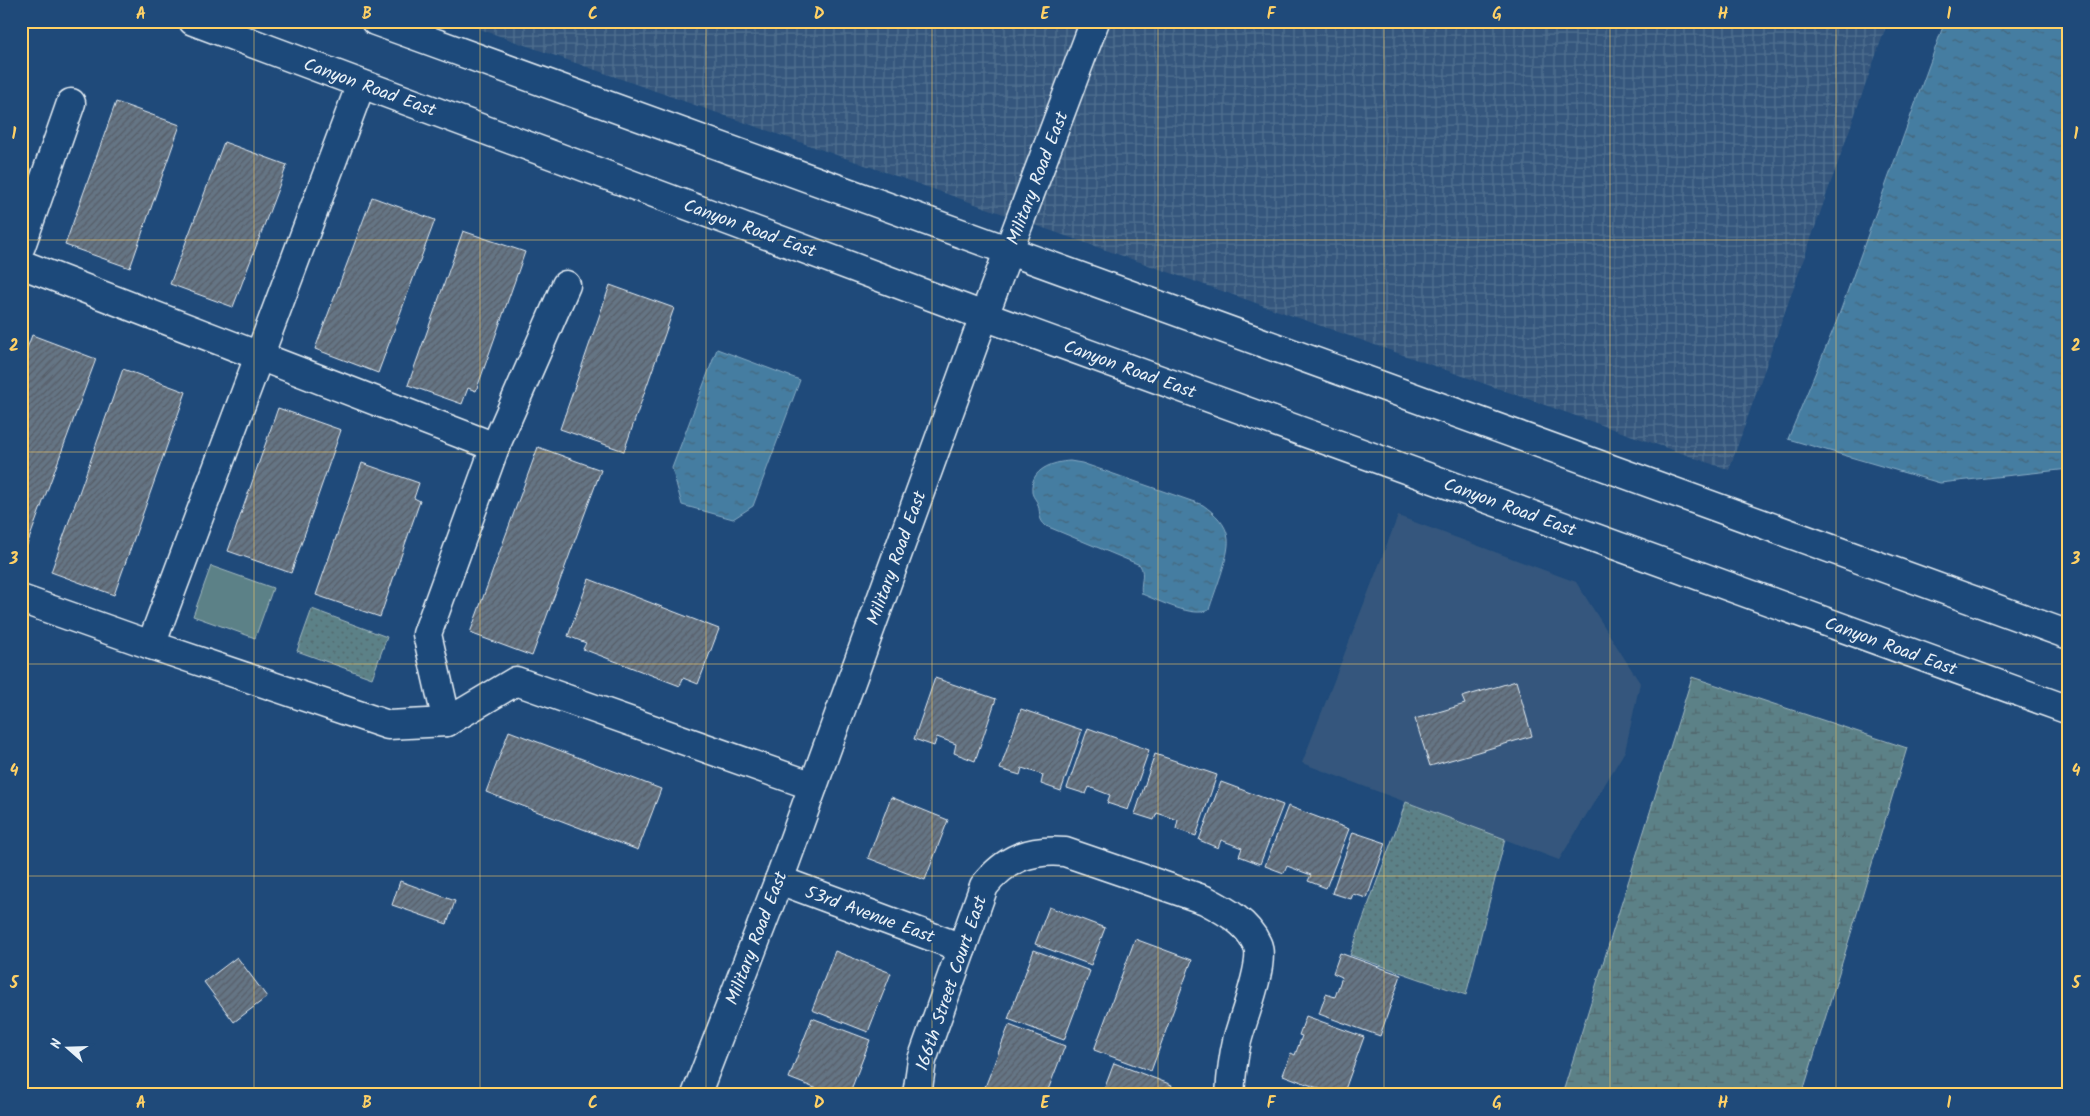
<svg xmlns="http://www.w3.org/2000/svg" width="2090" height="1116" font-family="Kalam,sans-serif">
<style>
.built{fill:#34577d}
.industrial{fill:url(#industrial-grid)}
.green{fill:url(#green-dots);stroke:#a2b9c0}
.wetland{fill:url(#wetland-marsh);stroke:#a2b9c0}
.pitch{fill:#5c8187;stroke:#a2b9c0}
.water{fill:url(#water-ripples);stroke:#86abc4}
.building{fill:url(#building-hatch);stroke:#e8f1f8}
.lines{fill:none;stroke-linecap:round;stroke-linejoin:round}
.minor-casing{stroke:#e8f1f8;stroke-width:31}
.major-casing{stroke:#e8f1f8;stroke-width:31}
.minor{stroke:#1f4a7a;stroke-width:28}
.major{stroke:#1f4a7a;stroke-width:28}
.grid{fill:none;stroke:#ffd166;stroke-width:1;stroke-opacity:0.55}
.labels{text-anchor:middle;stroke-width:4.5;stroke-linejoin:round;paint-order:stroke}
.street-label{font-size:18px;fill:#e8f1f8;stroke:#1f4a7a}
.neatline{fill:none;stroke:#ffd166;stroke-width:2}
.grid-label{font-size:16px;text-anchor:middle;font-weight:bold;fill:#ffd166}
</style>
<defs>
<pattern id="industrial-grid" width="8" height="8" patternUnits="userSpaceOnUse" patternTransform="scale(1.25)"><rect width="8" height="8" fill="#34577d"/><path d="M0 4h8M4 0v8" fill="none" stroke="#517090"/></pattern>
<pattern id="green-dots" width="8" height="8" patternUnits="userSpaceOnUse" patternTransform="scale(1.25)"><rect width="8" height="8" fill="#5c8187"/><path d="M2 2h.1M6 6h.1" fill="none" stroke="#536a6f" stroke-width="1.8" stroke-linecap="round"/></pattern>
<pattern id="wetland-marsh" width="20" height="14" patternUnits="userSpaceOnUse" patternTransform="scale(1.25)"><rect width="20" height="14" fill="#5c8187"/><path d="M1 5h8M5 5V1M11 12h8M15 12V8" fill="none" stroke="#536a6f"/></pattern>
<pattern id="water-ripples" width="26" height="14" patternUnits="userSpaceOnUse" patternTransform="scale(1.25)"><rect width="26" height="14" fill="#457da1"/><path d="M2 4q2-2 4 0t4 0M15 11q2-2 4 0t4 0" fill="none" stroke="#45657a"/></pattern>
<pattern id="building-hatch" width="6" height="6" patternUnits="userSpaceOnUse" patternTransform="scale(1.25)"><rect width="6" height="6" fill="#657484"/><path d="M-1 1l2-2M0 6l6-6M5 7l2-2" fill="none" stroke="#565e67"/></pattern>
</defs>
<rect width="100%" height="100%" fill="#1f4a7a"/>
<filter id="ink" filterUnits="userSpaceOnUse"><feTurbulence type="fractalNoise" baseFrequency=".02" numOctaves="2"/><feDisplacementMap in="SourceGraphic" scale="10" xChannelSelector="R" yChannelSelector="G"/><feConvolveMatrix kernelMatrix="1 2 1 2 8 2 1 2 1" color-interpolation-filters="sRGB"/></filter>
<g filter="url(#ink)">
<path class="built" d="M 1398,516 L 1576,582 L 1640,683 L 1625,751 L 1559,860 L 1302,763 Z"/>
<path class="industrial" d="M 457,21 L 1888,21 L 1729,470 Z"/>
<g class="green">
<path d="M 312,609 L 387,637 L 372,678 L 297,651 Z"/>
<path d="M 1406,802 L 1505,839 L 1466,995 L 1350,955 Z"/>
</g>
<path class="wetland" d="M 1692,677 L 1907,748 L 1802,1095 L 1562,1095 Z"/>
<path class="pitch" d="M 211,566 L 273,588 L 255,638 L 193,616 Z"/>
<g class="water">
<path d="M 1945,21 L 2069,21 L 2069,469 L 1940,483 L 1788,439 L 1836,323 Z"/>
<path d="M 717,349 L 800,380 L 753,506 L 733,519 L 682,505 L 672,468 Z"/>
<path d="M 1070,461 L 1082,463 L 1203,505 C 1214,513 1227,524 1228,539 C 1230,555 1214,593 1209,610 C 1193,618 1159,601 1142,594 C 1139,584 1146,575 1140,565 L 1046,526 C 1038,519 1041,515 1038,505 C 1037,500 1032,497 1032,491 C 1030,469 1053,462 1070,461 Z"/>
</g>
<g class="building">
<path d="M 116,102 L 180,125 L 130,268 L 65,245 Z"/>
<path d="M 224,142 L 287,165 L 233,307 L 170,284 Z"/>
<path d="M 372,197 L 435,220 L 378,373 L 315,349 Z"/>
<path d="M 463,231 L 525,252 L 476,391 L 468,388 L 462,404 L 408,385 Z"/>
<path d="M 610,285 L 674,308 L 624,451 L 560,429 Z"/>
<path d="M 32,335 L 96,359 L 21,561 L 21,365 Z"/>
<path d="M 123,369 L 186,392 L 114,595 L 51,572 Z"/>
<path d="M 278,408 L 341,430 L 291,573 L 228,551 Z"/>
<path d="M 538,447 L 601,470 L 532,656 L 470,633 Z"/>
<path d="M 362,463 L 419,483 L 414,498 L 420,501 L 380,617 L 316,595 Z"/>
<path d="M 589,579 L 719,629 L 698,684 L 683,678 L 680,686 L 583,649 L 586,643 L 568,636 Z"/>
<path d="M 935,678 L 996,699 L 975,761 L 954,753 L 956,744 L 937,737 L 934,746 L 914,739 Z"/>
<path d="M 1516,681 L 1532,736 L 1430,766 L 1415,719 L 1465,704 L 1462,697 Z"/>
<path d="M 1021,709 L 1082,730 L 1061,791 L 1041,784 L 1043,775 L 1022,768 L 1020,775 L 1000,769 Z"/>
<path d="M 1088,728 L 1149,750 L 1128,810 L 1107,803 L 1110,795 L 1089,787 L 1086,794 L 1067,788 Z"/>
<path d="M 509,731 L 661,789 L 638,850 L 486,792 Z"/>
<path d="M 1155,754 L 1217,775 L 1196,836 L 1176,829 L 1178,820 L 1157,813 L 1154,820 L 1135,814 Z"/>
<path d="M 1221,782 L 1283,805 L 1260,864 L 1239,856 L 1242,848 L 1221,840 L 1218,848 L 1199,840 Z"/>
<path d="M 891,797 L 948,820 L 925,880 L 868,858 Z"/>
<path d="M 1288,806 L 1349,829 L 1326,888 L 1308,881 L 1311,875 L 1287,866 L 1284,873 L 1265,866 Z"/>
<path d="M 1353,832 L 1386,843 L 1367,898 L 1353,894 L 1351,899 L 1332,893 Z"/>
<path d="M 400,881 L 455,901 L 447,924 L 392,905 Z"/>
<path d="M 1049,907 L 1105,928 L 1091,965 L 1035,944 Z"/>
<path d="M 1135,939 L 1192,960 L 1151,1071 L 1094,1050 Z"/>
<path d="M 1034,950 L 1090,971 L 1064,1040 L 1008,1019 Z"/>
<path d="M 835,951 L 891,973 L 868,1032 L 812,1010 Z"/>
<path d="M 1340,953 L 1401,975 L 1380,1036 L 1319,1014 L 1326,994 L 1335,997 L 1342,977 L 1333,973 Z"/>
<path d="M 237,957 L 267,997 L 234,1022 L 204,982 Z"/>
<path d="M 1306,1016 L 1364,1037 L 1343,1095 L 1336,1095 L 1283,1075 L 1291,1053 L 1295,1055 L 1302,1036 L 1299,1035 Z"/>
<path d="M 812,1018 L 870,1040 L 849,1095 L 833,1095 L 789,1078 Z"/>
<path d="M 1009,1025 L 1065,1046 L 1046,1095 L 982,1095 Z"/>
<path d="M 1114,1063 L 1172,1085 L 1168,1095 L 1102,1095 Z"/>
</g>
<g class="lines">
<defs>
<g id="minor">
<path d="M 21,246 L 71,103"/>
<path d="M 21,264 L 495,447"/>
<path d="M 21,599 L 151,645 L 388,725 L 447,722 L 516,681 L 813,786"/>
<path d="M 151,645 L 361,84"/>
<path d="M 447,722 L 427,634 L 495,447 L 566,285"/>
<path d="M 779,880 L 962,948"/>
<path d="M 696,1095 L 779,880 L 984,316 L 1095,21"/>
<path d="M 917,1095 L 922,1060 L 984,886 C 1006,858 1030,849 1065,852 L 1205,900 C 1226,911 1247,922 1257,944 C 1266,962 1242,1020 1237,1041 C 1233,1058 1231,1077 1230,1095"/>
</g>
<g id="major">
<path d="M 193,21 L 984,316 L 2069,710"/>
<path d="M 375,21 L 2069,635"/>
</g>
</defs>
<use href="#minor" class="minor-casing"/>
<use href="#major" class="major-casing"/>
<use href="#minor" class="minor"/>
<use href="#major" class="major"/>
</g>
</g>
<path class="grid" d="M 254,21 L 254,1095M 480,21 L 480,1095M 706,21 L 706,1095M 932,21 L 932,1095M 1158,21 L 1158,1095M 1384,21 L 1384,1095M 1610,21 L 1610,1095M 1836,21 L 1836,1095M 21,240 L 2069,240M 21,452 L 2069,452M 21,664 L 2069,664M 21,876 L 2069,876"/>
<g class="labels">
<g class="street-label">
<text transform="translate(370 87) rotate(20)" y="6">Canyon Road East</text>
<text transform="translate(1037 178) rotate(-69)" y="6">Military Road East</text>
<text transform="translate(750 228) rotate(20)" y="6">Canyon Road East</text>
<text transform="translate(1130 369) rotate(20)" y="6">Canyon Road East</text>
<text transform="translate(1510 507) rotate(20)" y="6">Canyon Road East</text>
<text transform="translate(896 558) rotate(-70)" y="6">Military Road East</text>
<text transform="translate(1891 646) rotate(20)" y="6">Canyon Road East</text>
<text transform="translate(870 914) rotate(20)" y="6">53rd Avenue East</text>
<text transform="translate(756 938) rotate(-69)" y="6">Military Road East</text>
<text transform="translate(951 983) rotate(-71)" y="6">166th Street Court East</text>
</g>
</g>
<rect width="2090" height="1116" fill="none" stroke="#1f4a7a" stroke-width="55"/>
<g transform="translate(68 1048) rotate(290)" stroke="#1f4a7a" stroke-width="4" paint-order="stroke">
<path d="M0-4L9 19L0 12L-9 19Z" fill="#e8f1f8"/>
<text y="-8" font-size="14" font-weight="bold" text-anchor="middle" fill="#e8f1f8">N</text>
</g>
<rect x="28" y="28" width="2034" height="1060" class="neatline"/>
<g class="grid-label">
<text x="141" y="19">A</text>
<text x="367" y="19">B</text>
<text x="593" y="19">C</text>
<text x="819" y="19">D</text>
<text x="1045" y="19">E</text>
<text x="1271" y="19">F</text>
<text x="1497" y="19">G</text>
<text x="1723" y="19">H</text>
<text x="1949" y="19">I</text>
<text x="14" y="139">1</text>
<text x="2076" y="139">1</text>
<text x="14" y="351">2</text>
<text x="2076" y="351">2</text>
<text x="14" y="564">3</text>
<text x="2076" y="564">3</text>
<text x="14" y="776">4</text>
<text x="2076" y="776">4</text>
<text x="14" y="988">5</text>
<text x="2076" y="988">5</text>
<text x="141" y="1108">A</text>
<text x="367" y="1108">B</text>
<text x="593" y="1108">C</text>
<text x="819" y="1108">D</text>
<text x="1045" y="1108">E</text>
<text x="1271" y="1108">F</text>
<text x="1497" y="1108">G</text>
<text x="1723" y="1108">H</text>
<text x="1949" y="1108">I</text>
</g>
</svg>
